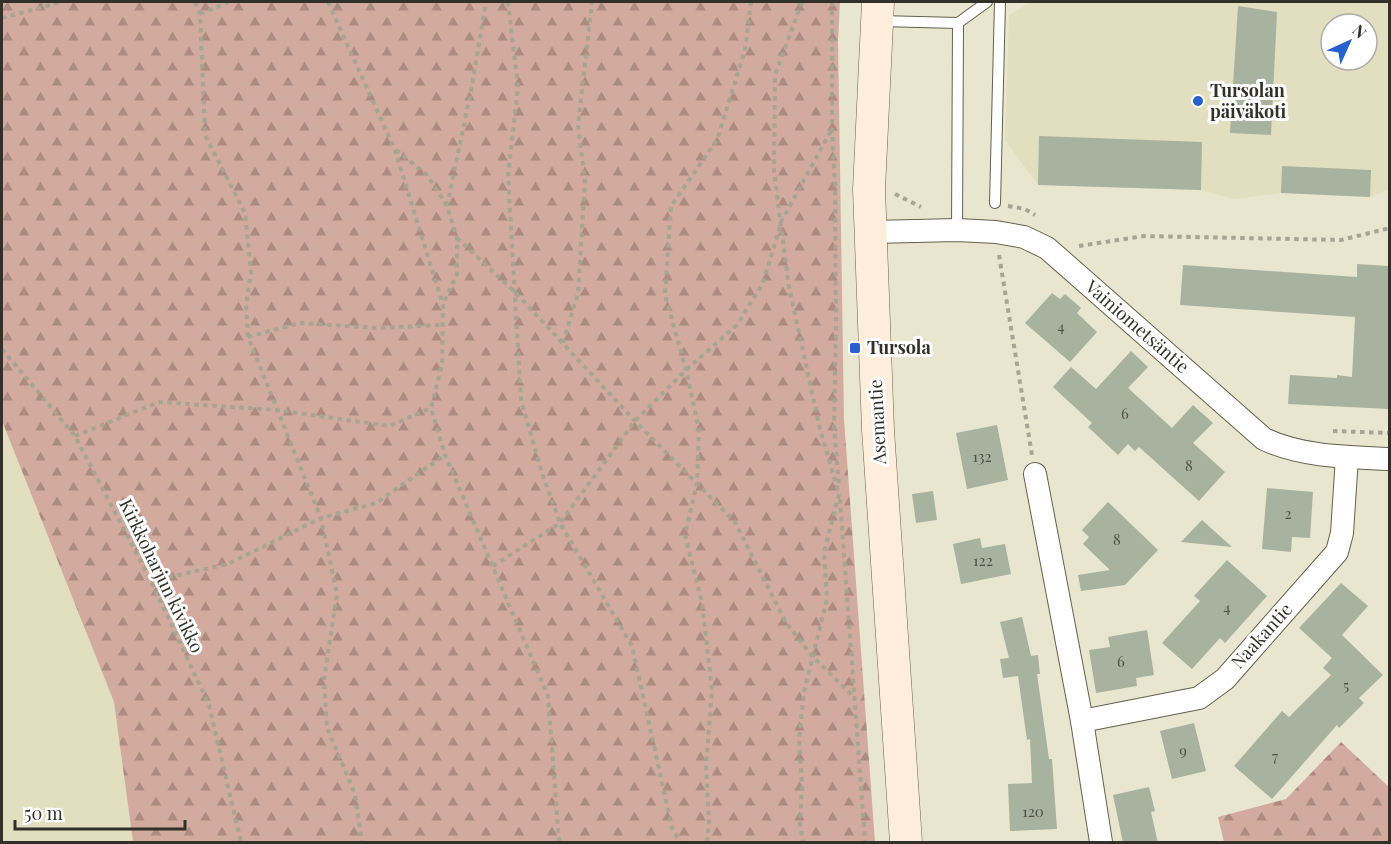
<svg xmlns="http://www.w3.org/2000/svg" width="1391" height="844" font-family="'Playfair Display',serif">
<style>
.built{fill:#e2dec0;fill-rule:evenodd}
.forest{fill:url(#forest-firs)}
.building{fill:#a7b29f}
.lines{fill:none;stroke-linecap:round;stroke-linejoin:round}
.service-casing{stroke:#64614d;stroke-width:12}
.minor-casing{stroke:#64614d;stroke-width:24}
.secondary-casing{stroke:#64614d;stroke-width:33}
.path{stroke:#a6a493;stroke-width:4;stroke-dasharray:4.5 4.5;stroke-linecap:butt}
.service{stroke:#fff;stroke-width:10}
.minor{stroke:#fff;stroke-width:22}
.secondary{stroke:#feeddb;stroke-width:32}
.poi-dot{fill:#2761cf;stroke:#fff;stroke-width:2}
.labels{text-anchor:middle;stroke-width:6;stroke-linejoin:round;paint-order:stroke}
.number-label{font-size:15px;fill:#4f5146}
.poi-label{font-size:18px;font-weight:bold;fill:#323129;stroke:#fff;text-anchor:start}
.street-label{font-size:18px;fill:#323129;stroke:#fff}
</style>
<defs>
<pattern id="forest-firs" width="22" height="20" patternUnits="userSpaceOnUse" patternTransform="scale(1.5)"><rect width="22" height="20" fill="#d3aa9e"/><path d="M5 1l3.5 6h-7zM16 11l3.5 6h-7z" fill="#ac8b81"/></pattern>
</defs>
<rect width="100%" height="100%" fill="#e9e6d0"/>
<g class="built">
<path d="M 1031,2 L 1389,2 L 1389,190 L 1370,197 L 1281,193 L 1233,199 L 1201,190 L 1038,185 L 1005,140 L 1009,15 ZM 1331,24 L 1367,24 L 1367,60 L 1331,60 Z"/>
<path d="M 2,421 L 114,702 L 133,842 L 2,842 Z"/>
</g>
<g class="forest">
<path d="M 2,2 L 840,2 L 838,41 L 844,419 L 875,842 L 133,842 L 114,702 L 2,421 Z"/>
<path d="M 1341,742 L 1389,787 L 1389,842 L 1224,842 L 1218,817 L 1286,799 Z"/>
</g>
<g class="building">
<path d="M 1238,6 L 1277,12 L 1271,135 L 1230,133 Z"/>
<path d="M 1039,136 L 1202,142 L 1201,190 L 1038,185 Z"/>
<path d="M 1282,166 L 1371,170 L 1370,197 L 1281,193 Z"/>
<path d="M 1357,264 L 1389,266 L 1389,409 L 1288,404 L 1290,375 L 1337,378 L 1337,375 L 1352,377 L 1355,317 L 1180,305 L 1183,265 L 1357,277 Z"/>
<path d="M 1052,293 L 1060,299 L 1065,294 L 1081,308 L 1077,313 L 1097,332 L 1070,362 L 1025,323 Z"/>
<path d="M 1131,351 L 1148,367 L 1128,388 L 1172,428 L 1193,405 L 1213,423 L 1193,443 L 1225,472 L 1199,501 L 1139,447 L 1135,451 L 1128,444 L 1118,455 L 1088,427 L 1092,423 L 1053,387 L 1071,367 L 1096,389 Z"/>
<path d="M 997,425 L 1008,480 L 967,489 L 956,433 Z"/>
<path d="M 1267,488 L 1313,492 L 1310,538 L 1292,537 L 1291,552 L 1262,549 Z"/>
<path d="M 933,491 L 937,520 L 916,523 L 912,494 Z"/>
<path d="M 1108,502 L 1158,550 L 1125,585 L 1081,591 L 1078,575 L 1110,570 L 1083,544 L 1089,537 L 1082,530 Z"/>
<path d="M 1202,520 L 1232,547 L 1181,542 Z"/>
<path d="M 980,538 L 982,548 L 1005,544 L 1011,574 L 961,584 L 953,544 Z"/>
<path d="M 1227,560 L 1267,596 L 1225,643 L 1220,638 L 1192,669 L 1162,643 L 1200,601 L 1194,596 Z"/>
<path d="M 1341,583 L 1368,606 L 1342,635 L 1383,675 L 1359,698 L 1364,703 L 1339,728 L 1337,725 L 1272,799 L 1234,766 L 1282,711 L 1289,717 L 1331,675 L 1323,668 L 1332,658 L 1299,628 Z"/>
<path d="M 1022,617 L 1031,656 L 1038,655 L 1040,674 L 1037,674 L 1049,759 L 1052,759 L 1057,829 L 1010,831 L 1008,784 L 1032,783 L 1030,739 L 1027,740 L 1018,676 L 1003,678 L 1000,659 L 1009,658 L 1000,622 Z"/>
<path d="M 1147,630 L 1154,675 L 1136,678 L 1137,686 L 1096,693 L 1089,650 L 1110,647 L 1108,637 Z"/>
<path d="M 1194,723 L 1206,771 L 1172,779 L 1160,731 Z"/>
<path d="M 1149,787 L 1155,811 L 1151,812 L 1158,843 L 1123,843 L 1113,795 Z"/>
</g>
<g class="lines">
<defs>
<g id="service">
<path d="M 880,21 L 958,23 L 987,2"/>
<path d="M 995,203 L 1000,2"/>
<path d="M 957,230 L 958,23"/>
</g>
<g id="minor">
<path d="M 872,232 L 957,230 L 996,232 L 1024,237 L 1047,248 L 1264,439 C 1302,457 1348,457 1390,459"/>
<path d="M 1035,474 L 1082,721 L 1101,842"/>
<path d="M 1082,721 L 1199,698 L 1225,679 L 1337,552 L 1342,533 L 1347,457"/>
</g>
<path id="secondary" d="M 878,2 L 869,189 L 878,430 L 906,842"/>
</defs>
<use href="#service" class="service-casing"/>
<use href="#minor" class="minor-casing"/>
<use href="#secondary" class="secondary-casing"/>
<g class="path">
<path d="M 195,2 L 200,14 L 205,135 L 245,213 L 251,273 L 246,304 L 248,337 L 321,518 L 337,594 L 324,679 L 327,728 L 355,794 L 362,842"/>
<path d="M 328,2 L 395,150 L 443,305 L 442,364 L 431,408 L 445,455 L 548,696 L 559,842"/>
<path d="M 508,2 L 518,87 L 508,176 L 521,400 L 542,473 L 560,523 L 632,646 L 672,828 L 680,842"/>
<path d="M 802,2 L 775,75 L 774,172 L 789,287 L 820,429 L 839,494 L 824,553 L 827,599 L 804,692 L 799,739 L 802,785 L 800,825 L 803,842"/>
<path d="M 832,2 L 832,130 L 835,188 L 836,328 L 834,426 L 839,486"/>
<path d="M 200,14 L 229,2"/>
<path d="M 2,18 L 61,2"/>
<path d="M 396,150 L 427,175 L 447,206 L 457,238 L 457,274 L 443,304"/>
<path d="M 895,194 L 921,207"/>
<path d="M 447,206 L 471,91 L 486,2"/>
<path d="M 1008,206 L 1025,209 L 1035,215"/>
<path d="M 457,238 L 516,293 L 635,421 L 735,522 L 785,621 L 812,656 L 854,697"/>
<path d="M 1079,246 L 1144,236 L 1341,240 L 1390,228"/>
<path d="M 999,255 L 1032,455"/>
<path d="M 248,337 L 299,323 L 378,328 L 442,325"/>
<path d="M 563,343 L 578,293 L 585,181 L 578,125 L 592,2"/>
<path d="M 2,349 L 75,436 L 151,581 L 209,705 L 241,842"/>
<path d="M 1333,431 L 1390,433"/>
<path d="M 75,436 L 159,402 L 277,410 L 389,426 L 431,408"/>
<path d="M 840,499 L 865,842"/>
<path d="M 493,566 L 560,523 L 635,421 L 686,370 L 737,325 L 763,283 L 782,220 L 831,131"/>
<path d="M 151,581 L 228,564 L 321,518 L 376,503 L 445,455"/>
<path d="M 707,842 L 709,823 L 706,766 L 712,690 L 702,603 L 685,535 L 697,483 L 699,429 L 686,370 L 665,295 L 671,206 L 717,140 L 745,50 L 751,2"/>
</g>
<use href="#service" class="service"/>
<use href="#minor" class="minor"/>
<use href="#secondary" class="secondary"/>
</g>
<g class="poi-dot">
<circle cx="1198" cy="101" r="6"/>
<rect x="849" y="342" width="12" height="12" rx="3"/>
</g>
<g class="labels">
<g class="number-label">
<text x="1061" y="332">4</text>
<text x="1125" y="419">6</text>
<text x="982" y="462">132</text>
<text x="1189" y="471">8</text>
<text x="1288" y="519">2</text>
<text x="1117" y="545">8</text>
<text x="983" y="566">122</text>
<text x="1227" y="613">4</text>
<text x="1121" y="667">6</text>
<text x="1346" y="691">5</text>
<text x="1183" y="756">9</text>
<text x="1275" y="762">7</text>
<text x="1033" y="817">120</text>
</g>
<g class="poi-label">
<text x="1210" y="97">Tursolan<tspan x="1210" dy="21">päiväkoti</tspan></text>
<text x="867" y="354">Tursola</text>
</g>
<g class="street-label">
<text transform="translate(1137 327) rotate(41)" y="6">Vainiometsäntie</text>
<text transform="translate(878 422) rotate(-93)" y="6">Asemantie</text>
<text transform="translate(161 576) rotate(64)" y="6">Kirkkoharjun kivikko</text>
<text transform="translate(1262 636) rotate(-48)" y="6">Naakantie</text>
</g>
</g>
<rect width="1391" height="844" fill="none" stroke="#323129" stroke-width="6"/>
<g transform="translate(1349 42) rotate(45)"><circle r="28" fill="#ffffff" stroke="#adada9" stroke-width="1.5"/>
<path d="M0-4.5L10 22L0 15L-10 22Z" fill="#2761cf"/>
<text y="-9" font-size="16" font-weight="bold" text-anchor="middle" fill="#323129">N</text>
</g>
<path d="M15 820v9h170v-9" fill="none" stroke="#323129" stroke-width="3"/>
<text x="24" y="820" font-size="18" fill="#323129" stroke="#ffffff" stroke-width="4.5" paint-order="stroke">50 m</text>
</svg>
